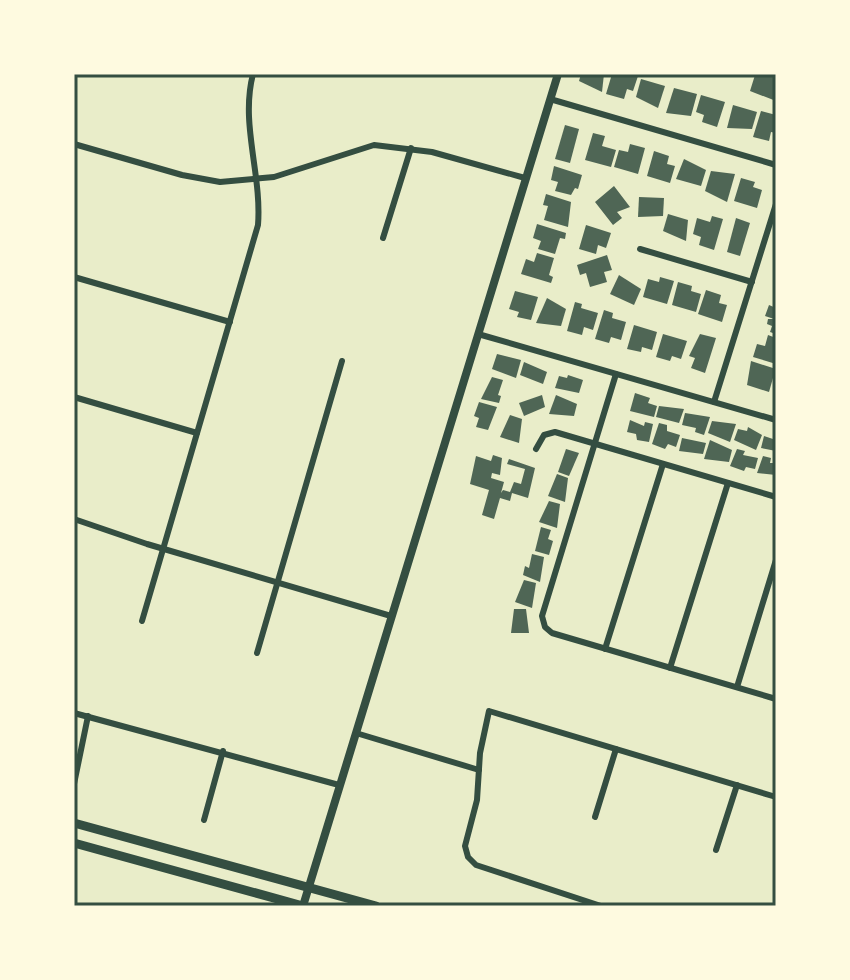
<svg xmlns="http://www.w3.org/2000/svg" width="850" height="980" font-family="'Fira Sans',sans-serif">
<style>
.building{fill:#4f6655}
.lines{fill:none;stroke-linecap:round;stroke-linejoin:round}
.minor{stroke:#344e41;stroke-width:6}
.tertiary{stroke:#344e41;stroke-width:8}
.secondary{stroke:#344e41;stroke-width:9}
.neatline{fill:none;stroke:#344e41;stroke-width:3}
</style>
<rect width="100%" height="100%" fill="#e9edc9"/>
<g class="building">
<path d="M 581,74 L 604,74 L 602,92 L 579,81 Z"/>
<path d="M 612,74 L 638,76 L 633,91 L 627,89 L 624,99 L 606,94 Z"/>
<path d="M 768,74 L 776,75 L 776,101 L 750,91 L 755,75 Z"/>
<path d="M 641,79 L 665,86 L 658,108 L 636,97 Z"/>
<path d="M 674,88 L 697,94 L 691,116 L 666,113 Z"/>
<path d="M 701,95 L 725,102 L 717,127 L 702,122 L 704,115 L 696,112 Z"/>
<path d="M 733,105 L 757,112 L 752,129 L 727,128 Z"/>
<path d="M 761,111 L 776,115 L 776,133 L 771,132 L 769,141 L 753,137 Z"/>
<path d="M 565,125 L 579,129 L 570,163 L 555,159 Z"/>
<path d="M 593,133 L 605,136 L 602,146 L 616,150 L 611,167 L 585,160 Z"/>
<path d="M 630,144 L 645,148 L 638,174 L 614,167 L 619,150 L 628,152 Z"/>
<path d="M 654,151 L 669,156 L 667,164 L 675,166 L 670,183 L 647,176 Z"/>
<path d="M 684,159 L 706,170 L 701,186 L 676,179 Z"/>
<path d="M 554,166 L 582,175 L 578,189 L 575,188 L 571,195 L 555,191 L 558,182 L 551,180 Z"/>
<path d="M 711,171 L 735,174 L 727,202 L 705,191 Z"/>
<path d="M 741,178 L 755,182 L 753,187 L 762,190 L 757,208 L 734,201 Z"/>
<path d="M 614,186 L 630,207 L 617,212 L 622,218 L 613,225 L 595,202 Z"/>
<path d="M 546,194 L 571,202 L 568,227 L 544,220 L 548,206 L 543,205 Z"/>
<path d="M 639,197 L 664,198 L 663,216 L 638,217 Z"/>
<path d="M 668,214 L 688,220 L 686,241 L 663,231 Z"/>
<path d="M 712,216 L 723,219 L 714,250 L 699,245 L 701,237 L 693,234 L 697,218 L 710,222 Z"/>
<path d="M 736,218 L 750,223 L 740,256 L 727,252 Z"/>
<path d="M 537,224 L 566,233 L 565,239 L 560,238 L 555,254 L 538,249 L 541,241 L 533,238 Z"/>
<path d="M 586,225 L 611,233 L 606,248 L 598,245 L 596,254 L 579,249 Z"/>
<path d="M 537,253 L 554,258 L 549,275 L 553,277 L 551,283 L 521,274 L 526,259 L 534,262 Z"/>
<path d="M 607,255 L 612,270 L 604,272 L 607,282 L 590,287 L 586,273 L 580,275 L 577,265 Z"/>
<path d="M 619,275 L 641,289 L 634,305 L 610,294 Z"/>
<path d="M 660,277 L 674,281 L 667,304 L 643,297 L 648,279 L 659,282 Z"/>
<path d="M 678,282 L 692,286 L 691,291 L 701,294 L 696,312 L 672,305 Z"/>
<path d="M 706,290 L 721,295 L 719,303 L 727,305 L 722,322 L 698,314 Z"/>
<path d="M 515,291 L 538,297 L 531,320 L 517,317 L 519,312 L 509,309 Z"/>
<path d="M 547,298 L 566,309 L 561,326 L 536,323 Z"/>
<path d="M 575,302 L 582,304 L 581,308 L 598,313 L 593,330 L 584,327 L 582,335 L 567,331 Z"/>
<path d="M 769,305 L 776,308 L 776,334 L 770,332 L 772,326 L 767,324 L 768,319 L 774,319 L 765,316 Z"/>
<path d="M 604,310 L 613,313 L 612,318 L 626,322 L 621,340 L 611,337 L 609,343 L 595,339 Z"/>
<path d="M 634,325 L 657,332 L 652,350 L 642,347 L 641,352 L 627,349 Z"/>
<path d="M 663,334 L 687,341 L 681,359 L 672,356 L 670,361 L 656,357 Z"/>
<path d="M 700,334 L 716,338 L 705,373 L 691,368 L 695,358 L 689,356 Z"/>
<path d="M 768,335 L 776,338 L 776,364 L 753,357 L 757,344 L 765,346 Z"/>
<path d="M 497,354 L 521,360 L 516,378 L 492,369 Z"/>
<path d="M 751,361 L 776,369 L 776,379 L 773,378 L 769,392 L 747,385 Z"/>
<path d="M 524,362 L 547,372 L 543,384 L 520,375 Z"/>
<path d="M 568,375 L 583,380 L 579,393 L 555,388 L 559,376 L 567,378 Z"/>
<path d="M 492,377 L 503,380 L 498,395 L 501,396 L 499,403 L 481,399 Z"/>
<path d="M 635,393 L 650,398 L 648,403 L 657,406 L 654,417 L 630,411 Z"/>
<path d="M 542,395 L 545,407 L 524,416 L 519,403 Z"/>
<path d="M 556,395 L 577,404 L 574,416 L 549,414 Z"/>
<path d="M 479,402 L 497,407 L 488,430 L 476,427 L 479,418 L 474,416 Z"/>
<path d="M 659,406 L 684,409 L 679,423 L 656,417 Z"/>
<path d="M 685,413 L 710,417 L 704,435 L 695,432 L 696,428 L 682,425 Z"/>
<path d="M 510,415 L 522,419 L 519,443 L 500,437 Z"/>
<path d="M 630,420 L 644,426 L 645,422 L 653,424 L 649,442 L 637,440 L 636,434 L 627,432 Z"/>
<path d="M 712,421 L 736,424 L 730,442 L 708,433 Z"/>
<path d="M 659,423 L 667,425 L 667,431 L 680,435 L 676,447 L 668,444 L 665,449 L 652,444 Z"/>
<path d="M 748,427 L 762,435 L 756,450 L 734,440 L 738,429 L 747,431 Z"/>
<path d="M 776,431 L 776,451 L 761,448 L 764,436 L 773,439 Z"/>
<path d="M 682,438 L 706,443 L 703,454 L 679,451 Z"/>
<path d="M 710,440 L 732,450 L 729,462 L 704,459 Z"/>
<path d="M 566,449 L 579,453 L 569,476 L 558,472 Z"/>
<path d="M 737,449 L 745,451 L 743,455 L 758,458 L 755,469 L 746,467 L 744,471 L 730,466 Z"/>
<path d="M 493,455 L 502,458 L 500,475 L 492,473 L 491,478 L 504,482 L 501,493 L 503,490 L 510,492 L 514,482 L 521,484 L 525,469 L 507,464 L 509,459 L 535,468 L 528,498 L 512,493 L 510,501 L 500,498 L 494,519 L 482,515 L 489,490 L 470,484 L 476,456 L 491,461 Z"/>
<path d="M 763,456 L 771,458 L 770,463 L 776,463 L 776,475 L 757,473 Z"/>
<path d="M 557,474 L 568,478 L 565,502 L 548,496 Z"/>
<path d="M 549,501 L 560,504 L 557,528 L 539,522 Z"/>
<path d="M 541,527 L 551,530 L 548,539 L 553,541 L 549,555 L 535,551 Z"/>
<path d="M 532,554 L 544,557 L 540,582 L 523,575 L 525,566 L 529,568 Z"/>
<path d="M 524,580 L 536,583 L 532,608 L 515,602 Z"/>
<path d="M 514,609 L 526,609 L 529,633 L 511,633 Z"/>
</g>
<g class="lines">
<g class="minor">
<path d="M 550,99 L 776,165"/>
<path d="M 74,144 L 182,175 L 220,182 L 274,177 L 374,145 L 432,152 L 525,178"/>
<path d="M 383,238 L 411,148"/>
<path d="M 640,249 L 752,282"/>
<path d="M 74,277 L 230,322"/>
<path d="M 478,334 L 776,420"/>
<path d="M 616,374 L 542,616 L 545,627 L 552,633 L 776,699"/>
<path d="M 74,397 L 197,433"/>
<path d="M 714,402 L 776,204"/>
<path d="M 536,449 L 544,435 L 555,432 L 776,497"/>
<path d="M 74,519 L 147,544 L 391,616"/>
<path d="M 142,621 L 258,225 C 262,174 240,124 253,74"/>
<path d="M 605,649 L 663,464"/>
<path d="M 257,653 L 342,361"/>
<path d="M 670,668 L 728,483"/>
<path d="M 737,687 L 776,560"/>
<path d="M 74,713 L 339,785"/>
<path d="M 356,733 L 479,770"/>
<path d="M 74,784 L 88,716"/>
<path d="M 595,817 L 616,749"/>
<path d="M 204,820 L 223,751"/>
<path d="M 716,850 L 737,785"/>
<path d="M 601,906 L 476,865 L 468,857 L 465,846 L 477,800 L 480,753 L 489,711 L 776,797"/>
</g>
<path class="tertiary" d="M 303,906 L 558,74"/>
<g class="secondary">
<path d="M 74,823 L 376,906"/>
<path d="M 74,843 L 303,906"/>
</g>
</g>
<rect width="850" height="980" fill="none" stroke="#fefae0" stroke-width="152"/>
<rect x="76" y="76" width="698" height="828" class="neatline"/>
</svg>
